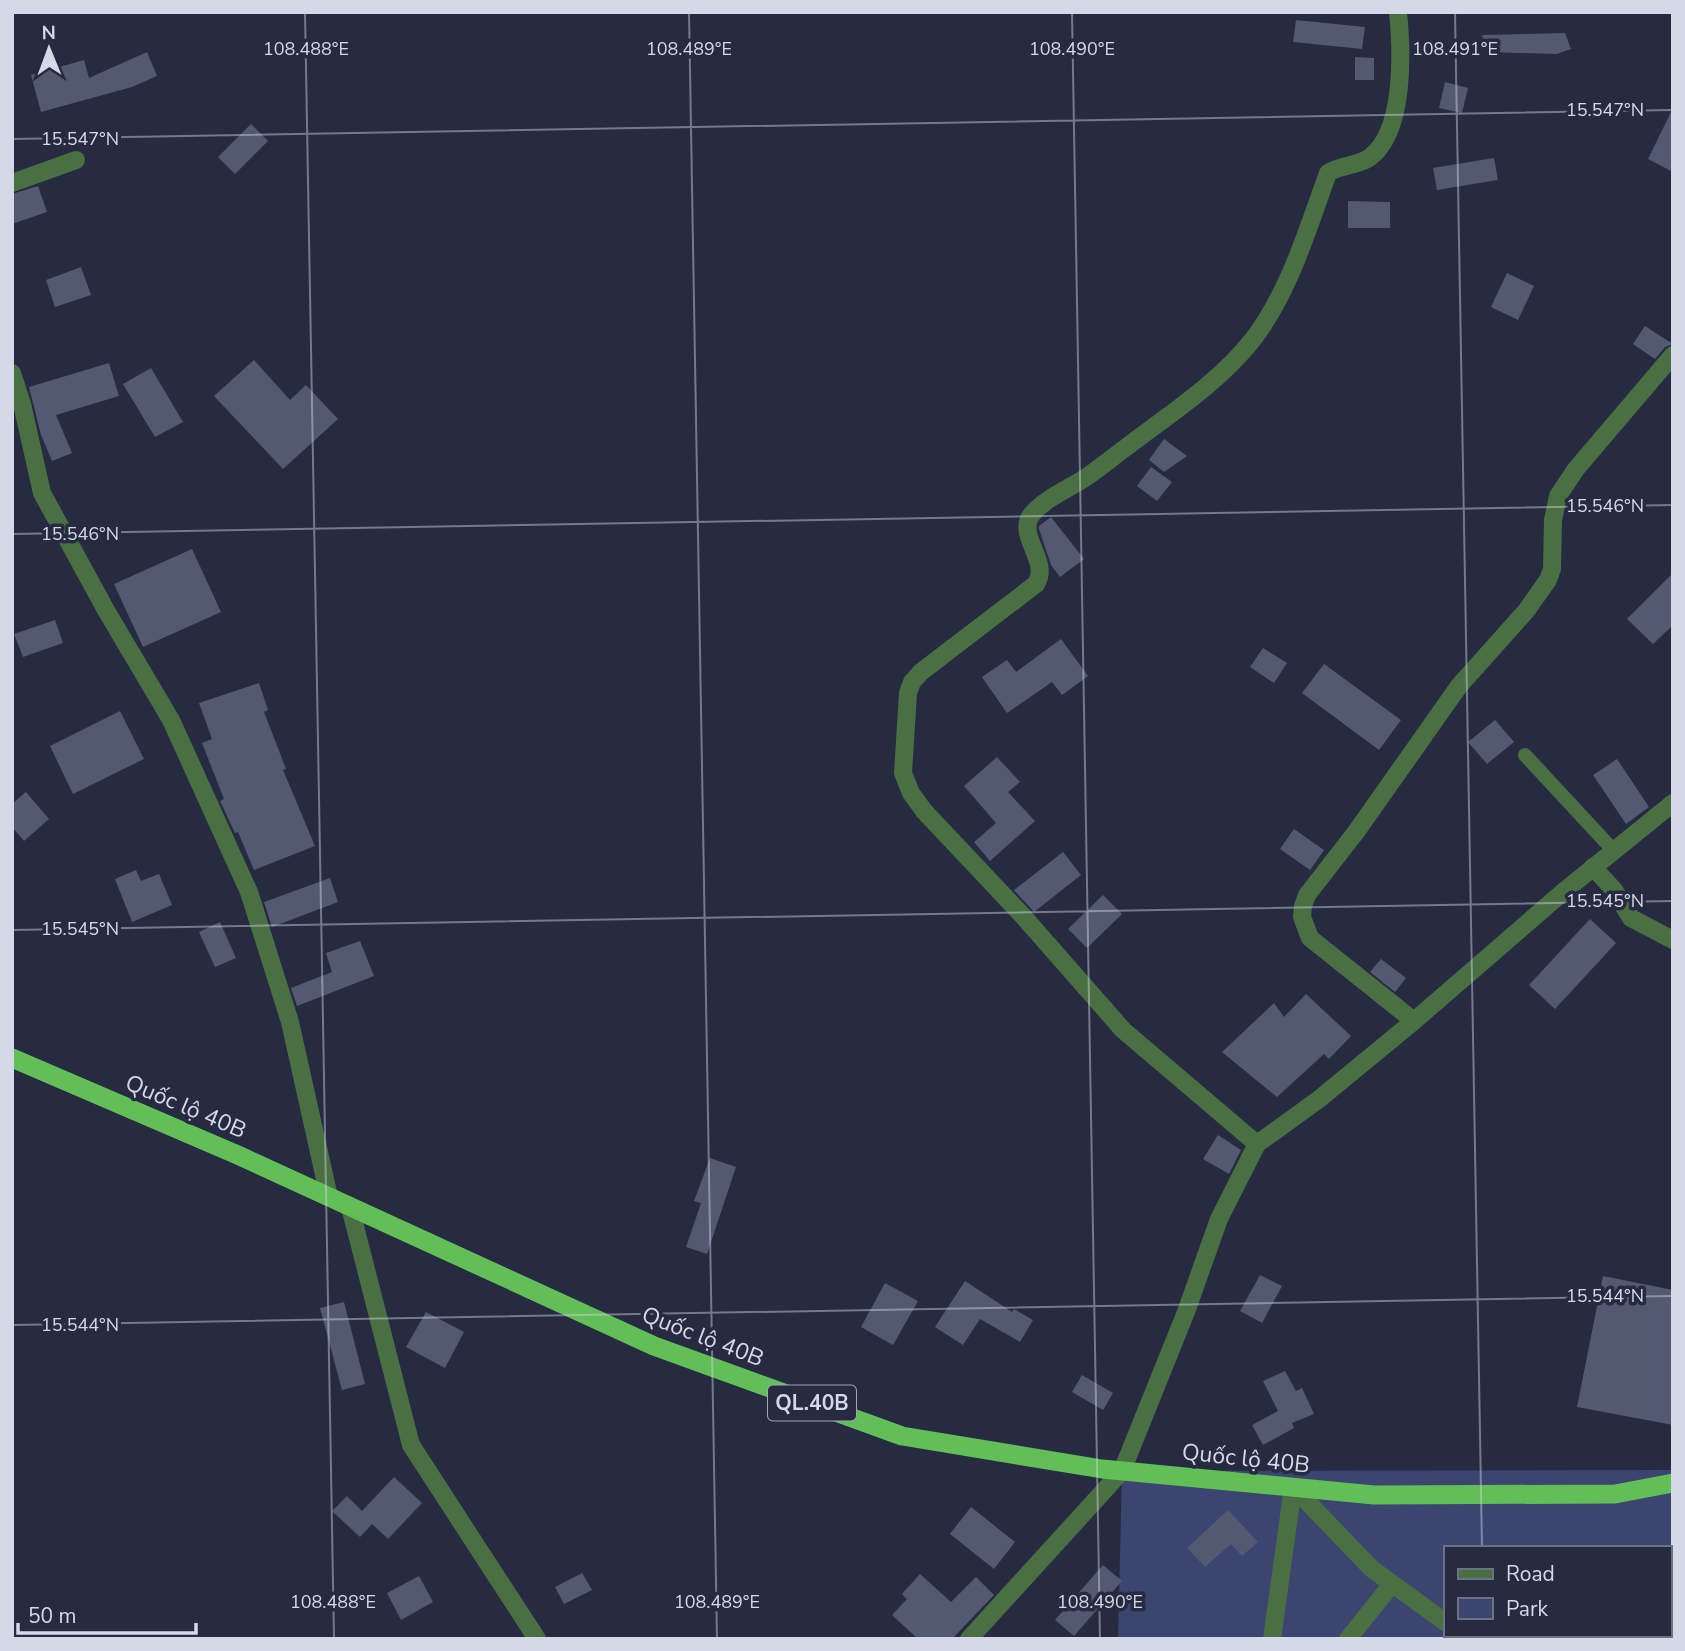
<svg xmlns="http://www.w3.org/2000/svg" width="1685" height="1651" font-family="'Nunito Sans',sans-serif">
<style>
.green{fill:#3b4570;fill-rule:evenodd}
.building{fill:#535971}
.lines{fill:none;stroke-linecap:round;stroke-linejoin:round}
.service{stroke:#496f43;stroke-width:14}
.minor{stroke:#496f43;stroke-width:18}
.trunk{stroke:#62be56;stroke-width:19}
.ticks{fill:none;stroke:#d5d9e7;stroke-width:2;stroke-opacity:0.45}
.labels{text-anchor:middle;stroke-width:7;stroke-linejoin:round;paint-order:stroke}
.shield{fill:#262b41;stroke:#a0a5b5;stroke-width:2}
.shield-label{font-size:21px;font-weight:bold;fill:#d5d9e7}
.street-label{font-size:23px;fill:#d5d9e7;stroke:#262b41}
.ticks-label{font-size:18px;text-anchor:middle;fill:#d5d9e7;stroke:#262b41;stroke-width:7;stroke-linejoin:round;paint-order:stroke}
</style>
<rect width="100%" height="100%" fill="#262b41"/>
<path class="green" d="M 1673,1470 L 1673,1639 L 1118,1639 L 1122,1471 ZM 1445,1548 L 1669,1548 L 1669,1635 L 1445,1635 Z"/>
<g class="building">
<path d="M 1296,20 L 1365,27 L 1362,49 L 1293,42 Z"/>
<path d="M 1565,33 L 1571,49 L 1557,54 L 1486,52 L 1482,35 Z"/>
<path d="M 147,52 L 157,76 L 132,87 L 41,112 L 31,75 L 84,60 L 89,78 Z"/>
<path d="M 1355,57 L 1374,58 L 1374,80 L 1355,80 Z"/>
<path d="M 1445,82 L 1468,88 L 1462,113 L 1439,108 Z"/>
<path d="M 1673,108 L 1673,172 L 1648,159 Z"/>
<path d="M 251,124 L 268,141 L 235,174 L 218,157 Z"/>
<path d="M 1494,158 L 1498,180 L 1437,190 L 1433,168 Z"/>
<path d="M 38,186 L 47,212 L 12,224 L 12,194 Z"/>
<path d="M 1348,201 L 1390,202 L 1390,228 L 1348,228 Z"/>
<path d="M 81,267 L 91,295 L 55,307 L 46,280 Z"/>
<path d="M 1507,273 L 1534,286 L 1518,320 L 1491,307 Z"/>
<path d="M 1645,326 L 1673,344 L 1665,347 L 1655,359 L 1633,344 Z"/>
<path d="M 254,360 L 290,400 L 306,385 L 338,419 L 283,469 L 214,396 Z"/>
<path d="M 109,363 L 119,396 L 56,415 L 72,453 L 52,461 L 41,435 L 29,387 Z"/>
<path d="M 151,368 L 183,422 L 155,437 L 123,384 Z"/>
<path d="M 1164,439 L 1187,456 L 1164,472 L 1149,460 Z"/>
<path d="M 1151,467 L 1172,482 L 1157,501 L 1137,486 Z"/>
<path d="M 1051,517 L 1084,559 L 1060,577 L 1051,565 L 1039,529 L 1039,526 Z"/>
<path d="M 192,549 L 221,612 L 143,647 L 114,584 Z"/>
<path d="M 1673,573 L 1673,625 L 1653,644 L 1627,619 Z"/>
<path d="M 55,620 L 63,643 L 23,657 L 14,634 Z"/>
<path d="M 1061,639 L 1088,676 L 1062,695 L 1052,682 L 1007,713 L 982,677 L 1007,660 L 1016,672 Z"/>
<path d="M 1263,648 L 1287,663 L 1274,683 L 1250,667 Z"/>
<path d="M 1324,664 L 1401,720 L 1379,750 L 1302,693 Z"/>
<path d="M 259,683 L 268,710 L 264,712 L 286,769 L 283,770 L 315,846 L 254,870 L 238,832 L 235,833 L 220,801 L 224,799 L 202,743 L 212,739 L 199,703 Z"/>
<path d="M 120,711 L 144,759 L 73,794 L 50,746 Z"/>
<path d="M 1495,720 L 1514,742 L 1487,764 L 1468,742 Z"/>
<path d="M 997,757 L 1020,782 L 1008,792 L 1035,821 L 990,861 L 974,842 L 996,823 L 964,786 Z"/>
<path d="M 1617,759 L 1649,807 L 1626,824 L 1593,775 Z"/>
<path d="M 26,792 L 49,819 L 24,841 L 12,827 L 12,804 Z"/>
<path d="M 1294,829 L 1324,850 L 1310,870 L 1280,849 Z"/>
<path d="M 1063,852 L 1081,875 L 1034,912 L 1014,890 Z"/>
<path d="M 136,870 L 141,881 L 159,874 L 172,905 L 132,922 L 115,879 Z"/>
<path d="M 330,878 L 338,902 L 272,927 L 264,902 Z"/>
<path d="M 1103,895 L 1122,914 L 1087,948 L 1068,929 Z"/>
<path d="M 1590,919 L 1616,943 L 1555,1009 L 1529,985 Z"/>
<path d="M 220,922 L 236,958 L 215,967 L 199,932 Z"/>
<path d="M 360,941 L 374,976 L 297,1006 L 291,988 L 332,972 L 326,953 Z"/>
<path d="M 1381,959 L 1406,978 L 1395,992 L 1370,972 Z"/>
<path d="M 1306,994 L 1351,1036 L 1329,1059 L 1324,1054 L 1277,1097 L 1222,1052 L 1274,1003 L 1284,1017 Z"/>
<path d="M 1218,1135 L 1241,1150 L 1229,1174 L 1203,1159 Z"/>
<path d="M 710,1158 L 736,1167 L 707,1254 L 686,1247 L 701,1203 L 694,1201 Z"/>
<path d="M 1260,1275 L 1282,1286 L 1262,1323 L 1240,1311 Z"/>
<path d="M 1603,1276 L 1673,1290 L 1673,1425 L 1577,1407 Z"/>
<path d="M 965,1281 L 1012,1312 L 1014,1309 L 1033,1320 L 1020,1342 L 980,1319 L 963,1345 L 935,1327 Z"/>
<path d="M 885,1283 L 918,1301 L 893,1345 L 861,1327 Z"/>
<path d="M 344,1302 L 365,1384 L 342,1390 L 320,1308 Z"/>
<path d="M 426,1312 L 464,1332 L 445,1368 L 406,1347 Z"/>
<path d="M 1285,1371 L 1296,1391 L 1302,1388 L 1314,1414 L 1292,1423 L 1294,1428 L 1263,1445 L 1252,1425 L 1278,1411 L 1263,1381 Z"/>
<path d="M 1082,1375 L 1113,1393 L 1103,1410 L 1072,1392 Z"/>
<path d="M 394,1477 L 422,1503 L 388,1539 L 372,1524 L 360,1537 L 332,1511 L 347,1496 L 362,1511 Z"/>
<path d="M 971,1507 L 1015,1542 L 994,1569 L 950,1534 Z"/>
<path d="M 1228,1510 L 1258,1542 L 1242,1556 L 1231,1544 L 1205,1567 L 1187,1548 Z"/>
<path d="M 1103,1565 L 1122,1581 L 1074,1636 L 1055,1620 Z"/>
<path d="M 582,1573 L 592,1590 L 564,1604 L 555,1587 Z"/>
<path d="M 920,1574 L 951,1602 L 976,1577 L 994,1595 L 952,1639 L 918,1639 L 892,1615 L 907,1599 L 902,1594 Z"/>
<path d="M 419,1576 L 433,1602 L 401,1620 L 387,1593 Z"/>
</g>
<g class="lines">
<path class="service" d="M 1525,755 L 1614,851"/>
<g class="minor">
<path d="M 12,183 L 76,160"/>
<path d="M 12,373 L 22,404 L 42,493 L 107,612 L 171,720 L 249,892 L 290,1022 L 329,1197"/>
<path d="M 1593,867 L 1614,890 L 1631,918 L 1673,940"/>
<path d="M 1414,1021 L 1310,938 L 1302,917 L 1303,906 L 1307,895 L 1356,832 L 1459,686 L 1526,611 L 1548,580 L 1552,569 L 1553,520 L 1558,496 L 1576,469 L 1673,355"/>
<path d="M 1257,1144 L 1123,1030 L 1023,916 L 924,811 L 911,793 L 903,773 L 908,693 L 912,682 L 921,672 L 1036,584 C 1051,561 1015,535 1032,514 C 1046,498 1068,489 1085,478 C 1100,468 1114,456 1128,446 C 1170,414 1221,381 1254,338 C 1290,290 1308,228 1328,173 C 1340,165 1357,166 1369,158 C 1405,133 1402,52 1398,12"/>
<path d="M 350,1207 L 411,1445 L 537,1639"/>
<path d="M 1293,1487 L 1372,1569 L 1445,1622"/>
<path d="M 1463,1635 L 1468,1639"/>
<path d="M 969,1639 L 1122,1471 L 1186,1312 L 1219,1219 L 1257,1144 L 1318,1100 L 1414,1021 L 1563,892 L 1673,803"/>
<path d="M 1272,1639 L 1293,1487"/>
<path d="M 1348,1639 L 1392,1584"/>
</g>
<path class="trunk" d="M 12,1058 L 240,1156 L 654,1346 L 902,1436 L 1102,1469 L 1374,1495 L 1615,1494 L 1673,1483"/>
</g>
<path class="ticks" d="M 305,12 L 334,1639M 689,12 L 717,1639M 1072,12 L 1100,1639M 1455,12 L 1482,1548M 12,139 L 1673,110M 12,534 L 1673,505M 12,930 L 1673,901M 12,1325 L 1673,1296M 1483,1635 L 1483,1639"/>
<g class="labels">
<rect class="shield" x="768" y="1385.5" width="88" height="35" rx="5"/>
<g class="shield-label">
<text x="812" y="1410">QL.40B</text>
</g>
<g class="street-label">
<text transform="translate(186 1106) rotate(23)" y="8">Quốc lộ 40B</text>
<text transform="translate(703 1336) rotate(21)" y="8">Quốc lộ 40B</text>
<text transform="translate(1246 1458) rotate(6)" y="8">Quốc lộ 40B</text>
</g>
</g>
<g class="ticks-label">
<text x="306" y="55">108.488°E</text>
<text x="689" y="55">108.489°E</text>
<text x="1072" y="55">108.490°E</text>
<text x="1455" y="55">108.491°E</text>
<text x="1605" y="116">15.547°N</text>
<text x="80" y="145">15.547°N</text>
<text x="1605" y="512">15.546°N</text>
<text x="80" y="540">15.546°N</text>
<text x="1605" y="907">15.545°N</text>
<text x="80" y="935">15.545°N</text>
<text x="1605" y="1302">15.544°N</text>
<text x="80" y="1331">15.544°N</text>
<text x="333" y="1608">108.488°E</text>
<text x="717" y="1608">108.489°E</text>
<text x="1100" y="1608">108.490°E</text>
</g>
<rect width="1685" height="1651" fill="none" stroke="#d5d9e7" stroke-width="28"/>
<rect x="1444" y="1546" width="228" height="91" fill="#262b41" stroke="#6c7183" stroke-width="2"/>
<rect x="1458" y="1569" width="35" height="10" fill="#496f43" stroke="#6c7183" stroke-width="2"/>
<text x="1506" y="1581" font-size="21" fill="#d5d9e7">Road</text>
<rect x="1458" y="1598" width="35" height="21" fill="#3b4570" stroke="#6c7183" stroke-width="2"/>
<text x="1506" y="1616" font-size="21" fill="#d5d9e7">Park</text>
<g transform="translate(49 49) rotate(359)" stroke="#262b41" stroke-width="5" paint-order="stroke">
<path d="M0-5L12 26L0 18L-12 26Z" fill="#d5d9e7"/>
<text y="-10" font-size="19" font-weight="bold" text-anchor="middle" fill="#d5d9e7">N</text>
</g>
<path d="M18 1623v10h178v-10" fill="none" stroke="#d5d9e7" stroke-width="3.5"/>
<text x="28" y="1623" font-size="21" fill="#d5d9e7" stroke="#262b41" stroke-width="5" paint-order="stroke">50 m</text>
</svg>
